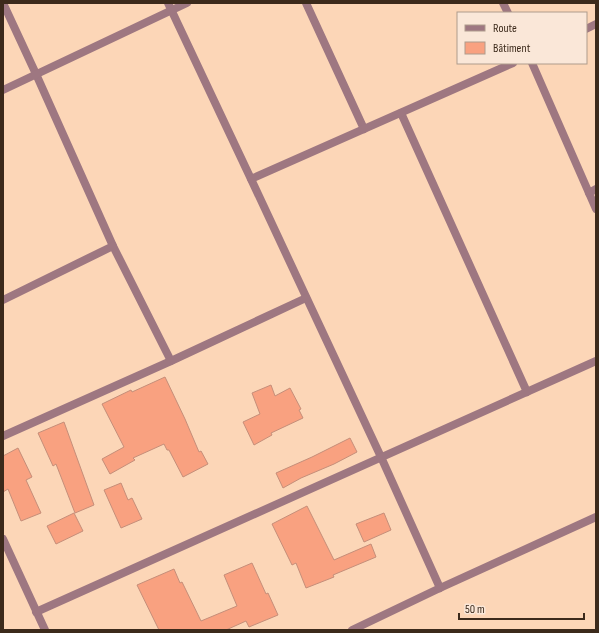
<svg xmlns="http://www.w3.org/2000/svg" width="599" height="633" font-family="'Sofia Sans Condensed',sans-serif">
<style>
.building{fill:#f9a180;stroke:#c58e79}
.lines{fill:none;stroke-linecap:round;stroke-linejoin:round}
.street{stroke:#9e7781;stroke-width:8}
</style>
<rect width="100%" height="100%" fill="#fcd6b7"/>
<g class="building">
<path d="M 165,377 L 185,419 L 199,452 L 201,451 L 208,464 L 183,477 L 169,450 L 167,450 L 164,444 L 133,458 L 135,460 L 110,474 L 102,459 L 124,447 L 102,404 L 131,390 L 132,392 Z"/>
<path d="M 271,385 L 275,396 L 290,388 L 301,409 L 299,410 L 303,418 L 271,433 L 272,435 L 254,445 L 243,422 L 260,414 L 252,393 Z"/>
<path d="M 64,422 L 94,505 L 75,513 L 56,464 L 53,466 L 38,433 Z"/>
<path d="M 350,438 L 357,452 L 334,464 L 301,478 L 283,488 L 276,473 L 312,457 Z"/>
<path d="M 18,448 L 32,477 L 26,480 L 41,513 L 21,521 L 8,489 L 3,492 L 3,456 Z"/>
<path d="M 121,483 L 128,500 L 132,498 L 142,519 L 121,528 L 104,490 Z"/>
<path d="M 307,506 L 334,560 L 371,544 L 376,557 L 333,575 L 334,577 L 306,588 L 296,563 L 292,565 L 272,524 Z"/>
<path d="M 74,513 L 83,531 L 56,544 L 47,526 Z"/>
<path d="M 384,513 L 391,530 L 364,542 L 356,524 Z"/>
<path d="M 252,563 L 266,594 L 268,593 L 278,615 L 249,627 L 246,621 L 226,630 L 159,630 L 137,585 L 174,569 L 180,583 L 182,582 L 201,621 L 237,606 L 224,575 Z"/>
</g>
<g class="lines">
<g class="street">
<path d="M 3,3 L 36,74 L 113,246 L 171,361"/>
<path d="M 168,3 L 251,179 L 381,457 L 440,588"/>
<path d="M 306,3 L 364,129"/>
<path d="M 503,3 L 508,13"/>
<path d="M 586,29 L 596,24"/>
<path d="M 532,63 L 596,209"/>
<path d="M 3,90 L 187,3"/>
<path d="M 401,113 L 527,392"/>
<path d="M 251,179 L 513,63"/>
<path d="M 589,193 L 596,189"/>
<path d="M 3,300 L 113,246"/>
<path d="M 3,436 L 171,361 L 306,298"/>
<path d="M 3,539 L 45,630"/>
<path d="M 36,612 L 596,361"/>
<path d="M 352,630 L 440,588 L 596,517"/>
</g>
</g>
<rect width="599" height="633" fill="none" stroke="#3c2a1b" stroke-width="8"/>
<rect x="457" y="12" width="130" height="52" fill="#fae7d8" stroke="#ae9b8c"/>
<rect x="465" y="25" width="20" height="6" fill="#9e7781" stroke="#ae9b8c"/>
<text x="493" y="32" font-size="12" fill="#3c2a1b">Route</text>
<rect x="465" y="42" width="20" height="12" fill="#f9a180" stroke="#ae9b8c"/>
<text x="493" y="52" font-size="12" fill="#3c2a1b">Bâtiment</text>
<path d="M459 613v6h125v-6" fill="none" stroke="#3c2a1b" stroke-width="2"/>
<text x="465" y="613" font-size="12" fill="#3c2a1b" stroke="#fae7d8" stroke-width="3" paint-order="stroke">50 m</text>
</svg>
